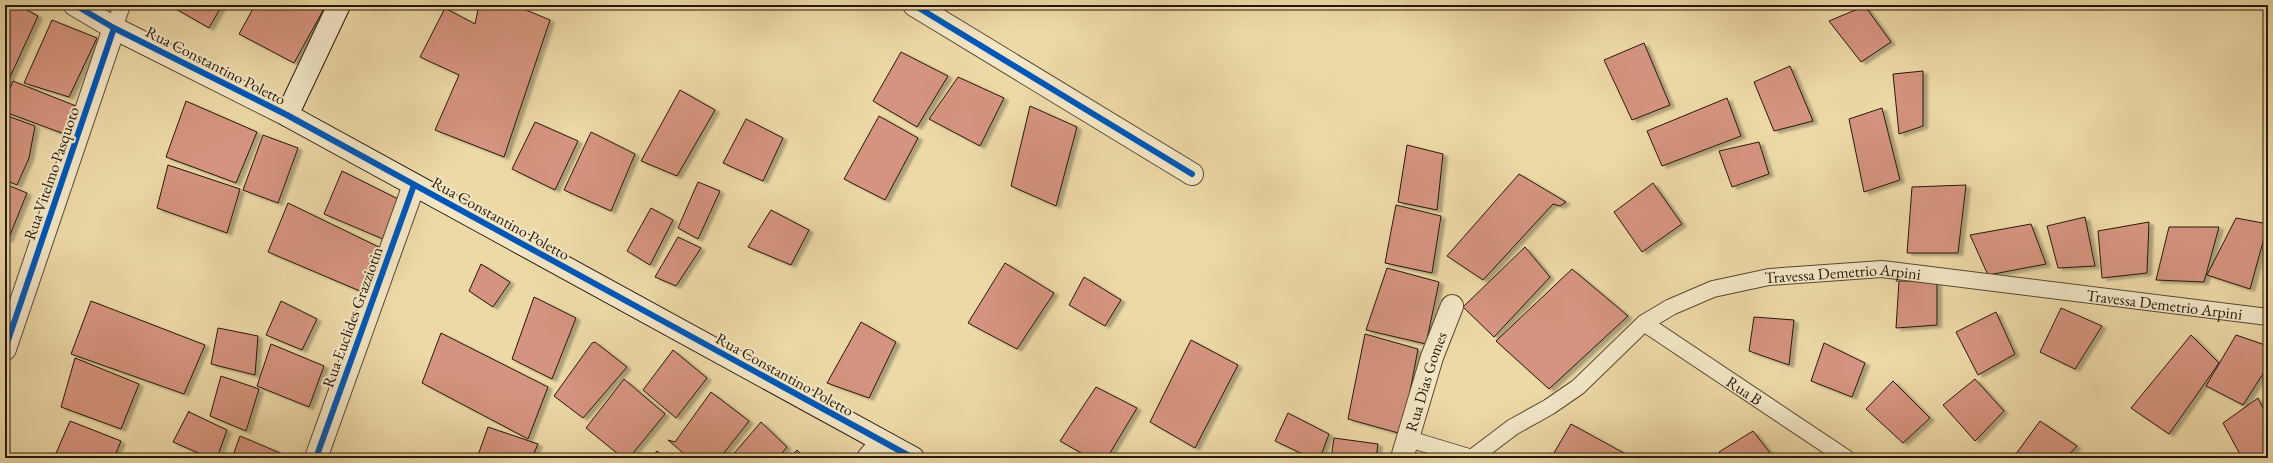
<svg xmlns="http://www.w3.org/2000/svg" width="2273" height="463" font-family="'EB Garamond',serif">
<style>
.building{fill:#d5947f;stroke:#261809;filter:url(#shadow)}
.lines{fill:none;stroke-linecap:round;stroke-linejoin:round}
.lane-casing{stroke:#584830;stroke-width:18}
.street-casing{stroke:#584830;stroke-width:24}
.secondary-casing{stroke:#261809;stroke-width:24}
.lane{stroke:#f3e6c5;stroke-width:16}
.street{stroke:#f3e6c5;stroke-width:22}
.secondary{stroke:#f3e6c5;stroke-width:22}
.cycleway-casing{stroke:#f3e6c5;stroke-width:8}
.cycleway{stroke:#0057b8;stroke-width:6}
.labels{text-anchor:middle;stroke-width:4;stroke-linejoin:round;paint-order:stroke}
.street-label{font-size:16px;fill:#261809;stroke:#f3e6c5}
</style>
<defs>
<filter id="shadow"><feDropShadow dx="4.5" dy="2.5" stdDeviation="1" flood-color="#0004"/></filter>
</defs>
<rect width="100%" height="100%" fill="#ecd9a6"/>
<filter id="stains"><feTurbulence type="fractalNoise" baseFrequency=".005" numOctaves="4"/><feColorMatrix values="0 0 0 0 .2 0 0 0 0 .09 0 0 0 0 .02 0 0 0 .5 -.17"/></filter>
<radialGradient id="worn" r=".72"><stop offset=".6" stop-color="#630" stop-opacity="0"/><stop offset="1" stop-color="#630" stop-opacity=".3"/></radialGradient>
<g class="building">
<path d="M 5,5 L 18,5 L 38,16 L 5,88 Z"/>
<path d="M 169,5 L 222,5 L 209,28 Z"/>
<path d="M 255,5 L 326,5 L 294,63 L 239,34 Z"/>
<path d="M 479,5 L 514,5 L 550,20 L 504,157 L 435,130 L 459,75 L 420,57 L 445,8 L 475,24 Z"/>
<path d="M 1865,6 L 1891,42 L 1861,62 L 1829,21 Z"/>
<path d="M 52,20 L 97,38 L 69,97 L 24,83 Z"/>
<path d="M 1644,43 L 1670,105 L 1632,120 L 1604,60 Z"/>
<path d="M 901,52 L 948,76 L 917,127 L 873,101 Z"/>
<path d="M 1790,66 L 1813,121 L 1774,131 L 1754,82 Z"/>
<path d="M 1923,71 L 1923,126 L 1899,134 L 1893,74 Z"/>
<path d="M 958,77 L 1004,98 L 980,146 L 929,119 Z"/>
<path d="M 13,81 L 76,106 L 67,135 L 5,112 L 5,100 Z"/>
<path d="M 680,90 L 715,110 L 677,176 L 641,161 Z"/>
<path d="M 1727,98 L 1741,136 L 1662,166 L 1647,131 Z"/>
<path d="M 186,101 L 257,132 L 236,183 L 166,157 Z"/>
<path d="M 1030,106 L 1077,127 L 1056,206 L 1011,186 Z"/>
<path d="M 1882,108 L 1900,180 L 1864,192 L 1849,119 Z"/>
<path d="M 5,115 L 35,126 L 29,158 L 17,185 L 5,180 Z"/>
<path d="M 879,116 L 918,138 L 885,200 L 844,179 Z"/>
<path d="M 746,119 L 783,138 L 763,181 L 723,163 Z"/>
<path d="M 535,122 L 578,141 L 555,190 L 512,169 Z"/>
<path d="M 591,132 L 635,154 L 611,211 L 564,190 Z"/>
<path d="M 263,135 L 298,148 L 278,203 L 243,190 Z"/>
<path d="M 1759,142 L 1769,174 L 1732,187 L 1719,151 Z"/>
<path d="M 1407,145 L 1443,154 L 1437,210 L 1398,202 Z"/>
<path d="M 168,165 L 240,189 L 227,233 L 157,208 Z"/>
<path d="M 342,171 L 398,199 L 383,239 L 324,214 Z"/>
<path d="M 1519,174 L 1566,202 L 1560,206 L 1553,204 L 1483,280 L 1447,256 Z"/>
<path d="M 698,182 L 720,191 L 698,239 L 678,228 Z"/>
<path d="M 1653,183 L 1682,224 L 1642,252 L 1614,212 Z"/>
<path d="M 5,184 L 27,193 L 8,240 L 5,239 Z"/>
<path d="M 1966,185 L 1958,253 L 1907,253 L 1912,187 Z"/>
<path d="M 288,203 L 383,249 L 367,294 L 268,252 Z"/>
<path d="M 1396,205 L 1441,216 L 1432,273 L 1385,263 Z"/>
<path d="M 651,208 L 673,220 L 650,265 L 627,251 Z"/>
<path d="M 771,210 L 809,230 L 791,265 L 748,247 Z"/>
<path d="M 2085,217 L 2095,266 L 2058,268 L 2047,226 Z"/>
<path d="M 2236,218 L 2268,224 L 2250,289 L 2207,275 Z"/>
<path d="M 2149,222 L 2147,273 L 2102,278 L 2098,231 Z"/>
<path d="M 2031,224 L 2046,264 L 1988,275 L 1970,235 Z"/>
<path d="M 2169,227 L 2219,227 L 2204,282 L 2156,280 Z"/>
<path d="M 678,237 L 701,248 L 676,286 L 655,277 Z"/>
<path d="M 1525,247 L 1550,277 L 1494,337 L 1463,307 Z"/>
<path d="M 1005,263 L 1054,293 L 1017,349 L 968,323 Z"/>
<path d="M 481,264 L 510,282 L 493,307 L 469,291 Z"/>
<path d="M 1387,268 L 1439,282 L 1426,344 L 1366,330 Z"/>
<path d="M 1572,269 L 1628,316 L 1549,389 L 1496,341 Z"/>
<path d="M 1084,277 L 1121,300 L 1105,326 L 1069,305 Z"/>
<path d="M 1899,281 L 1937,281 L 1937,325 L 1896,328 Z"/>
<path d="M 534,297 L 576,318 L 552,379 L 512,359 Z"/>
<path d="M 91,301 L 205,345 L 184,394 L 71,354 Z"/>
<path d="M 281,301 L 317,319 L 302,350 L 266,335 Z"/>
<path d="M 2061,308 L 2102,326 L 2075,369 L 2040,352 Z"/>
<path d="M 1996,312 L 2015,354 L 1978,375 L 1956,332 Z"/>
<path d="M 1754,317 L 1794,320 L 1789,365 L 1749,351 Z"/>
<path d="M 861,322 L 896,342 L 869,398 L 827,383 Z"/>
<path d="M 218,328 L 258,336 L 255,375 L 211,364 Z"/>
<path d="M 441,333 L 548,387 L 528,439 L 422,383 Z"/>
<path d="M 1365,334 L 1418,349 L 1402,434 L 1348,419 Z"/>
<path d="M 2191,335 L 2219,363 L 2169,434 L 2131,408 Z"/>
<path d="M 2236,335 L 2268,346 L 2268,366 L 2243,405 L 2206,386 Z"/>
<path d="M 1191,340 L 1238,365 L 1195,448 L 1150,422 Z"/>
<path d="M 595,342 L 627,367 L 583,418 L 554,396 L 592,343 Z"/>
<path d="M 1824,343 L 1865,363 L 1852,397 L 1811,381 Z"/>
<path d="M 271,344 L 324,366 L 309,407 L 257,386 Z"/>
<path d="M 673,350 L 707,378 L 676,418 L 643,390 Z"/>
<path d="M 75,358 L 139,384 L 121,429 L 61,407 Z"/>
<path d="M 221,376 L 259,389 L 246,431 L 210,416 Z"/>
<path d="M 624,379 L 665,414 L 629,458 L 623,458 L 586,428 Z"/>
<path d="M 1975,379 L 2004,411 L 1975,441 L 1943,405 Z"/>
<path d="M 1893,381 L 1930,418 L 1903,443 L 1866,409 Z"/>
<path d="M 1096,387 L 1137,408 L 1107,458 L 1090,458 L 1060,441 Z"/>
<path d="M 711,392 L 749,421 L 720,458 L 689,458 L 668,440 L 675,442 Z"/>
<path d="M 2258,398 L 2268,418 L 2268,449 L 2255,458 L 2242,458 L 2223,423 Z"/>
<path d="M 189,411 L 189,412 L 227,430 L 217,458 L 210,458 L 173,442 Z"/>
<path d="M 1288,413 L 1329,434 L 1320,458 L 1311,458 L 1275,441 Z"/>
<path d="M 70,421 L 121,441 L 114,458 L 54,458 Z"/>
<path d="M 2040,421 L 2077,446 L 2066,458 L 2013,458 Z"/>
<path d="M 761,422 L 787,447 L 778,458 L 730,458 Z"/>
<path d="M 1571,424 L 1633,458 L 1551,458 Z"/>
<path d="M 488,427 L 538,444 L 532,458 L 477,458 Z"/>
<path d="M 1753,431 L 1774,458 L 1723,458 L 1719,452 Z"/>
<path d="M 240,436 L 292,458 L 232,458 Z"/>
<path d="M 1334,438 L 1378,444 L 1376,458 L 1331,458 Z"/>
<path d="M 797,450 L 805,458 L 790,458 Z"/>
<path d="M 657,451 L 665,458 L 650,458 Z"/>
</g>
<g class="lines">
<defs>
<g id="lane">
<path d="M 114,28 L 122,5"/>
<path id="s1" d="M 1644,323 L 1846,458"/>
<path d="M 1409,439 L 1472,458"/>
<path id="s2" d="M 1472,458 L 1513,427 L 1549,407 L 1578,387 L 1644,323 L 1671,307 L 1713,289 L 1769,277 L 1882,269 L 2268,317"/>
</g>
<g id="street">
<path d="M 75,5 L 114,28 L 287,115"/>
<path d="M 914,5 L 1192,174"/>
<path d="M 5,349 L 114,28"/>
<path d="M 316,458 L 414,185"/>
<path d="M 868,458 L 882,442"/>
<path id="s3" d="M 1402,458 L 1432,357 L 1452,306"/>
</g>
<path id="secondary" d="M 339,5 L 287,115 L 913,458"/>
</defs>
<use href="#lane" class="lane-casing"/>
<use href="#street" class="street-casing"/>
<use href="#secondary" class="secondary-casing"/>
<use href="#lane" class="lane"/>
<use href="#street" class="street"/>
<use href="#secondary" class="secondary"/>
<defs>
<g id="cycleway">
<path d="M 75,5 L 114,28 L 287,115 L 913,458"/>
<path d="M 914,5 L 1192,174"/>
<path d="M 5,349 L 114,28"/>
<path d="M 316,458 L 414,185"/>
</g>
</defs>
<use href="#cycleway" class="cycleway-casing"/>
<use href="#cycleway" class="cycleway"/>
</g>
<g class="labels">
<g class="street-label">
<text transform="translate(216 65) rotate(27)" y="6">Rua Constantino Poletto</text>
<text transform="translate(51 173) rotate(-71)" y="6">Rua Vitelmo Pasquoto</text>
<text transform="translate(501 218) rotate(29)" y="6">Rua Constantino Poletto</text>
<text dy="6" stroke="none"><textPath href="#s2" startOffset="428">Travessa Demetrio Arpini</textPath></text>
<text dy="6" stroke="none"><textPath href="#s2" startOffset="752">Travessa Demetrio Arpini</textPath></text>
<text transform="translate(352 317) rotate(-70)" y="6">Rua Euclides Grazziotin</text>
<text transform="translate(785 374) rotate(29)" y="6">Rua Constantino Poletto</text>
<text dy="6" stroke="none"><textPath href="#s3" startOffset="80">Rua Dias Gomes</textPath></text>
<text dy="6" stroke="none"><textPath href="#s1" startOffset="121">Rua B</textPath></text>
</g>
</g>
<rect width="2273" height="463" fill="none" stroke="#ecd9a6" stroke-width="20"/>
<rect x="6" y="6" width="2261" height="451" fill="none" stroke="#261809" stroke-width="2"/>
<rect x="10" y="10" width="2253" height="443" fill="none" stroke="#261809"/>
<rect width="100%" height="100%" filter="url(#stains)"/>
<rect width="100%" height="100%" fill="url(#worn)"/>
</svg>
